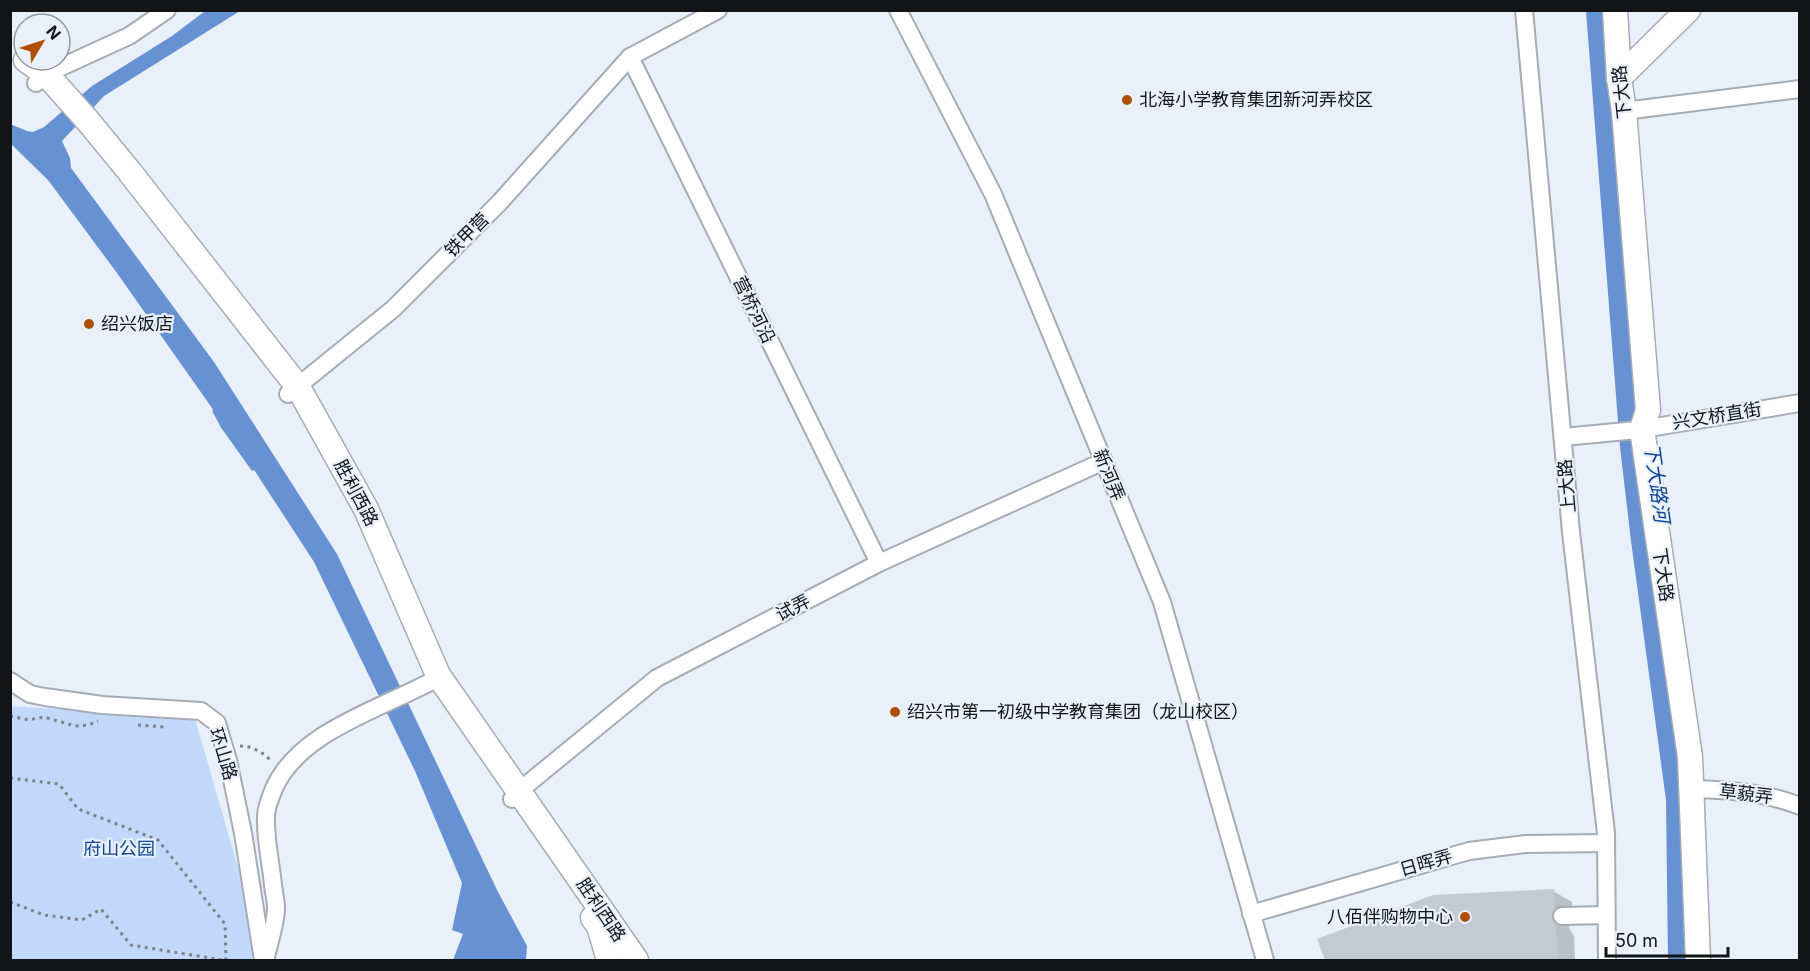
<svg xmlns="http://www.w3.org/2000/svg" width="1810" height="971" font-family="Inter,'Noto Sans SC',sans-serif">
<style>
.green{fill:#c1d8fa}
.water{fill:#6691d3}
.shadow{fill:#0003}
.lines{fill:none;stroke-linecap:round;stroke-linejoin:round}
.stream{stroke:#6691d3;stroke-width:5}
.building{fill:#c3cad3}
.street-casing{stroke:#a6acb6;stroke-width:20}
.secondary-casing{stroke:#a6acb6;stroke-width:27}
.path{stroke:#7d8288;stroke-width:3;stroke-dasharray:3 4.5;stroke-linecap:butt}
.street{stroke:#fff;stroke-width:16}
.secondary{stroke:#fff;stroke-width:24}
.poi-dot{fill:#af4f05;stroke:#e9f0fa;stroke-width:2}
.labels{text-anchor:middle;stroke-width:4.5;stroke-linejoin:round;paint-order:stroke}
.street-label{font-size:18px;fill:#121417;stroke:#e9f0fa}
.poi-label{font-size:18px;fill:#121417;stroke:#e9f0fa;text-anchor:start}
.park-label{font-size:18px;fill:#0d4592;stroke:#e9f0fa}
.water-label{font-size:20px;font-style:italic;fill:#0f4693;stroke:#e9f0fa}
</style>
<rect width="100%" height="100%" fill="#e9f0fa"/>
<path class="green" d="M 10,706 L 195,719 L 260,943 L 256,960 L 11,960 Z"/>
<g class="water">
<path d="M 205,11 L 240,11 L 104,96 L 62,141 L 70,158 L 71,168 L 214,362 L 337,554 L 498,892 L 527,946 L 526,960 L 453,960 L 463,934 L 452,930 L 462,883 L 415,771 L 314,562 L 238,445 L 117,273 L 48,180 L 11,144 L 10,124 L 27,131 L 33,132 L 44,127 L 92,86 L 172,36 Z"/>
<path d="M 1586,11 L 1603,11 L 1620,223 L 1686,806 L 1687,960 L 1668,960 L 1666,800 L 1631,541 L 1620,447 Z"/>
</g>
<path class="shadow" d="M 1553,891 L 1572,902 L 1573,920 L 1569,928 L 1574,936 L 1575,960 L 1326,960 L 1319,940 Z"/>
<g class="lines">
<path class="stream" d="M 215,411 L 223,426 L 253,468"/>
</g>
<path class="building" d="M 1554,889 L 1555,909 L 1552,917 L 1556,924 L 1558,960 L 1325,960 L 1317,939 L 1433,895 Z"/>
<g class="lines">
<defs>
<g id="street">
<path d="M 898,10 L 993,194 L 1162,602 L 1265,960"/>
<path d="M 1524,10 L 1571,532 L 1606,833 L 1607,960"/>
<path d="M 630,57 L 879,563"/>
<path d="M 36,83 L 46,74 L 129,36 L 167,10"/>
<path d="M 1624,111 L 1800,89"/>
<path d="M 288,394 L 393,309 L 500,202 L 630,57 L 718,10"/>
<path d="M 1563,437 L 1637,430 L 1800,403"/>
<path d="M 10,681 L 30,694 L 45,697 L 102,705 L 201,711 L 217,723 L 228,760 L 243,833 L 263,960"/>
<path d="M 1692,789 C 1728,790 1765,792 1800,806"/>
<path d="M 512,799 L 519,791 L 657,678 L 879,563 L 1104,461"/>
<path d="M 1251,914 L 1469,851 L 1526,844 L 1606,843"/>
<path d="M 1562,916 L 1606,915"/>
<path d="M 266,957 C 269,942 276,924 276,908 C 276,901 274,893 273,885 C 271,864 266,843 266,822 C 265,811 269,801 273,791 C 296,733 378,710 430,682"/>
</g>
<g id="secondary">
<path d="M 1615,10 L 1619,78 L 1624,111 L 1648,410 L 1642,429 L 1690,757 L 1698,960"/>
<path d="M 26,60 L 46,74 L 88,121 L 129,171 L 298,387 L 366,509 L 438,675 L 636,960"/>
<path d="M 1619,78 L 1688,10"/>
<path d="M 593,918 L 599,926 L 609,960"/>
</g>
</defs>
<use href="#street" class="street-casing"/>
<use href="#secondary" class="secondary-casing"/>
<g class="path">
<path d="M 10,716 L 29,720 L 44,717 L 75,726 L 88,725 L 98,721"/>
<path d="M 138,725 L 165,727"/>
<path d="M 240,746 C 252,746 263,752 271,761"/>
<path d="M 10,778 L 59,784 L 78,809 L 158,840 L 225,924 L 226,960"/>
<path d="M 10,902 L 44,915 L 82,920 L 101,909 L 131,945 L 222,960"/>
</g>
<use href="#street" class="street"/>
<use href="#secondary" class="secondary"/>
</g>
<g class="poi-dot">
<circle cx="1127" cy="100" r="6"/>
<circle cx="89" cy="324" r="6"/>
<circle cx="895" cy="712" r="6"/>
<circle cx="1465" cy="917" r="6"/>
</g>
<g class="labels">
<g class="street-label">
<text transform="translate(1622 92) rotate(-96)" y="6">下大路</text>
<text transform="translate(467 235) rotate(-45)" y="6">铁甲营</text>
<text transform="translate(754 310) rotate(64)" y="6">营桥河沿</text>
<text transform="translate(1717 416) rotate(-9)" y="6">兴文桥直街</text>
<text transform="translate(1109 475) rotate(68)" y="6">新河弄</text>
<text transform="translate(1567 486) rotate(-95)" y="6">上大路</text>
<text transform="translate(356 493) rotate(62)" y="6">胜利西路</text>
<text transform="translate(1663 575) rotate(82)" y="6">下大路</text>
<text transform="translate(793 608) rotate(-27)" y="6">试弄</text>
<text transform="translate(223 754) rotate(73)" y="6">环山路</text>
<text transform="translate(1746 794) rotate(7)" y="6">草藐弄</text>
<text transform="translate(1426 863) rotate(-16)" y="6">日晖弄</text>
<text transform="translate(601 910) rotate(56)" y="6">胜利西路</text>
</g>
<g class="poi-label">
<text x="1139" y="106">北海小学教育集团新河弄校区</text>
<text x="101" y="330">绍兴饭店</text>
<text x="907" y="718">绍兴市第一初级中学教育集团（龙山校区）</text>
<text x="1453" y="923" text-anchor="end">八佰伴购物中心</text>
</g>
<g class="park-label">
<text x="119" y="855">府山公园</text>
</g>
<g class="water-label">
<text transform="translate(1657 483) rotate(82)" y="7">下大路河</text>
</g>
</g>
<rect width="1810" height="971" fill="none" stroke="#121417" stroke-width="24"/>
<g transform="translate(42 42) rotate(51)"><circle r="28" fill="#e9f0fa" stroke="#93989f" stroke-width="1.5"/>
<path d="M0-4.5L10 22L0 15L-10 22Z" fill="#af4f05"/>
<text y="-9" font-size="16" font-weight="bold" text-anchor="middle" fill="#121417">N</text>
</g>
<path d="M1606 947v9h122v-9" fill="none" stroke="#121417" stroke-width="3"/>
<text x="1615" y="947" font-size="18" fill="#121417" stroke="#e9f0fa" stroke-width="4.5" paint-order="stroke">50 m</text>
</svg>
